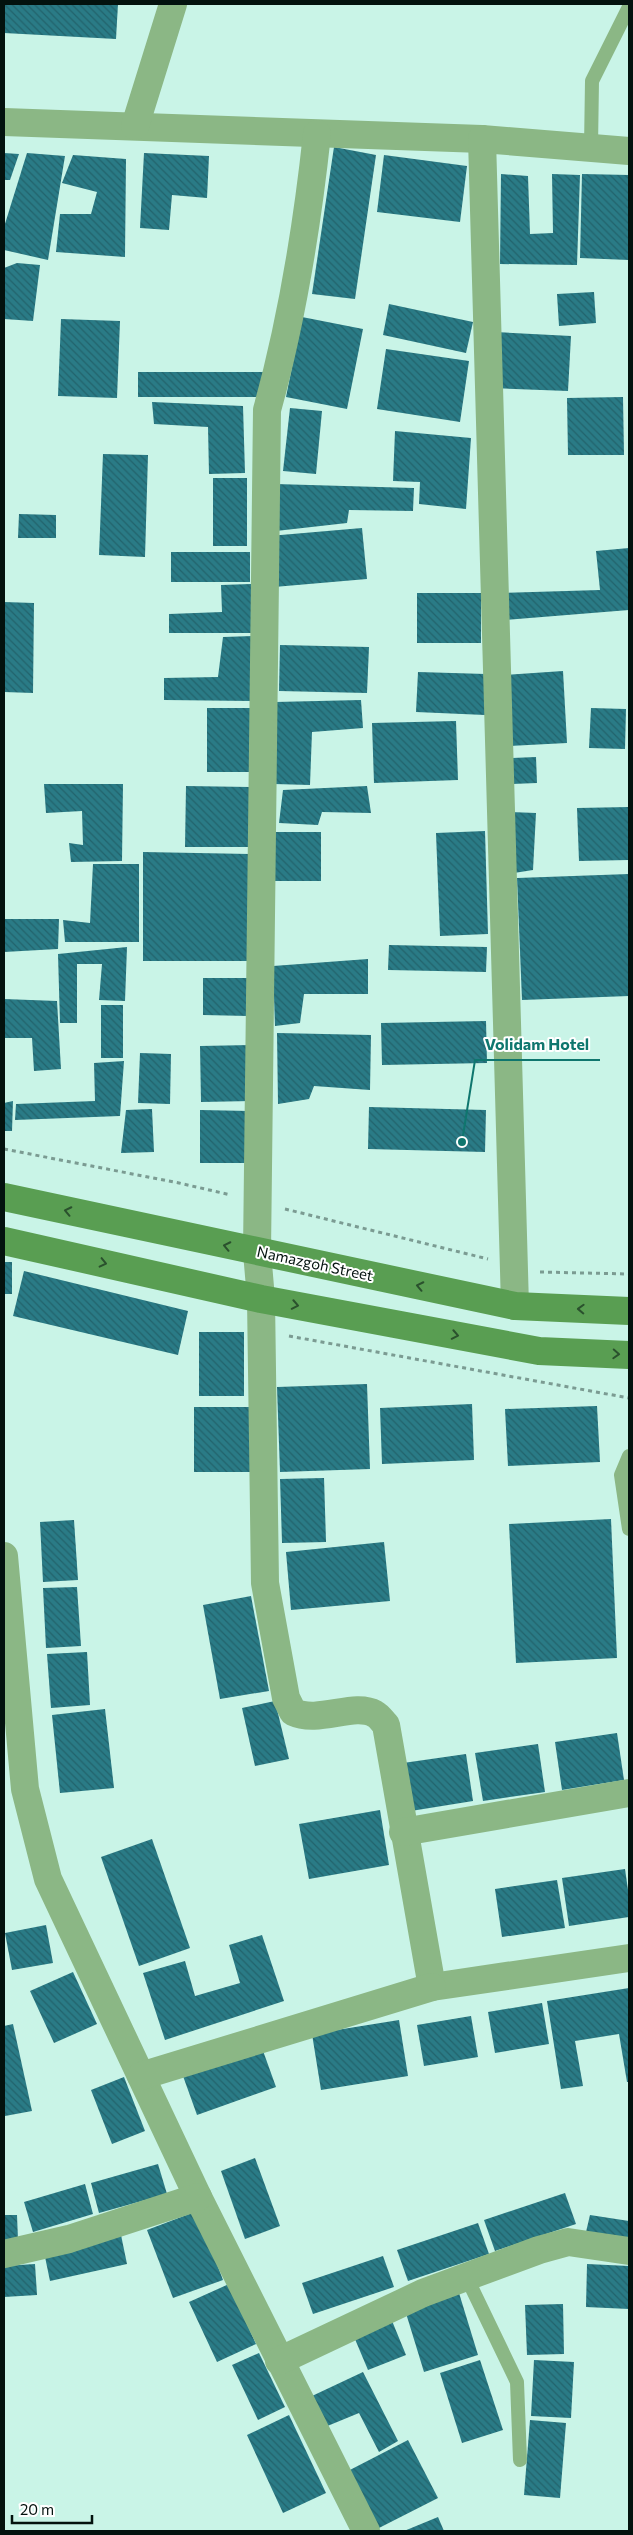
<svg xmlns="http://www.w3.org/2000/svg" width="633" height="2535" font-family="Commissioner,sans-serif">
<style>
.building{fill:url(#building-back-hatch)}
.lines{fill:none;stroke-linecap:round;stroke-linejoin:round}
.path{stroke:#7b9b92;stroke-width:3;stroke-dasharray:4 4;stroke-linecap:butt}
.service{stroke:#8bb785;stroke-width:14}
.minor{stroke:#8bb785;stroke-width:28}
.secondary{stroke:#599e52;stroke-width:28}
.oneway{stroke:#2a512d}
.labels{text-anchor:middle;stroke-width:4;stroke-linejoin:round;paint-order:stroke}
.street-label{font-size:15px;fill:#03120e;stroke:#fff}
.leader{fill:none;stroke:#0f766e;stroke-width:2}
.callout-dot{fill:#0f766e;stroke:#fff;stroke-width:2}
.callout-label{font-size:16px;text-anchor:middle;font-weight:bold;fill:#0f766e;stroke:#fff;stroke-width:4;stroke-linejoin:round;paint-order:stroke}
</style>
<defs>
<pattern id="building-back-hatch" width="6" height="6" patternUnits="userSpaceOnUse" patternTransform="scale(1.25)"><rect width="6" height="6" fill="#2a7b86"/><path d="M-1 5l2 2M0 0l6 6M5-1l2 2" fill="none" stroke="#22636c"/></pattern>
</defs>
<rect width="100%" height="100%" fill="#c9f4e7"/>
<g class="building">
<path d="M 4,4 L 118,4 L 116,39 L 4,33 Z"/>
<path d="M 334,147 L 376,155 L 355,299 L 312,294 Z"/>
<path d="M 4,153 L 19,154 L 10,180 L 4,180 Z"/>
<path d="M 27,153 L 65,156 L 48,260 L 4,250 L 4,227 Z"/>
<path d="M 144,153 L 209,156 L 207,198 L 172,195 L 169,230 L 140,228 Z"/>
<path d="M 73,155 L 126,159 L 125,257 L 56,252 L 60,214 L 91,214 L 97,192 L 62,183 Z"/>
<path d="M 384,155 L 467,166 L 460,222 L 377,212 Z"/>
<path d="M 501,174 L 528,176 L 530,234 L 553,233 L 552,174 L 580,175 L 577,265 L 500,264 Z"/>
<path d="M 582,174 L 629,175 L 629,260 L 580,258 Z"/>
<path d="M 17,263 L 40,265 L 33,321 L 4,319 L 4,268 Z"/>
<path d="M 594,292 L 596,323 L 559,326 L 557,294 Z"/>
<path d="M 389,304 L 473,322 L 466,353 L 383,335 Z"/>
<path d="M 302,317 L 363,329 L 347,409 L 286,397 Z"/>
<path d="M 61,319 L 120,321 L 117,398 L 58,396 Z"/>
<path d="M 495,332 L 571,336 L 568,391 L 492,388 Z"/>
<path d="M 386,349 L 469,361 L 460,422 L 377,409 Z"/>
<rect x="138" y="372" width="129" height="25"/>
<path d="M 623,397 L 624,455 L 568,455 L 567,398 Z"/>
<path d="M 152,402 L 243,406 L 245,473 L 209,474 L 208,427 L 154,424 Z"/>
<path d="M 290,408 L 322,411 L 316,474 L 283,471 Z"/>
<path d="M 395,431 L 471,438 L 466,509 L 419,504 L 420,482 L 393,481 Z"/>
<path d="M 103,454 L 148,455 L 145,557 L 99,555 Z"/>
<rect x="213" y="478" width="34" height="68"/>
<path d="M 275,484 L 414,488 L 413,511 L 349,510 L 347,523 L 276,531 Z"/>
<path d="M 19,514 L 56,515 L 56,538 L 18,538 Z"/>
<path d="M 362,528 L 367,579 L 274,587 L 269,536 Z"/>
<path d="M 629,548 L 629,610 L 504,620 L 502,593 L 600,590 L 596,551 Z"/>
<rect x="171" y="552" width="79" height="30"/>
<path d="M 251,584 L 254,633 L 169,633 L 169,614 L 222,612 L 221,585 Z"/>
<rect x="417" y="593" width="64" height="50"/>
<path d="M 4,602 L 34,603 L 33,693 L 4,692 Z"/>
<path d="M 253,636 L 251,701 L 164,700 L 164,678 L 218,677 L 223,637 Z"/>
<path d="M 280,645 L 369,647 L 367,693 L 279,691 Z"/>
<path d="M 563,671 L 567,743 L 509,746 L 504,675 Z"/>
<path d="M 418,672 L 486,674 L 485,715 L 416,712 Z"/>
<path d="M 361,700 L 363,728 L 312,732 L 310,785 L 274,784 L 275,702 Z"/>
<rect x="207" y="708" width="43" height="64"/>
<path d="M 591,708 L 626,709 L 625,749 L 589,748 Z"/>
<path d="M 456,721 L 458,780 L 374,783 L 372,723 Z"/>
<path d="M 536,757 L 537,783 L 512,784 L 512,758 Z"/>
<path d="M 44,784 L 123,784 L 122,861 L 71,862 L 69,843 L 83,845 L 82,811 L 46,813 Z"/>
<path d="M 186,786 L 250,787 L 249,847 L 185,847 Z"/>
<path d="M 367,786 L 371,813 L 322,812 L 318,825 L 279,823 L 283,790 Z"/>
<path d="M 629,807 L 629,860 L 579,861 L 577,808 Z"/>
<path d="M 510,812 L 536,813 L 533,870 L 514,873 Z"/>
<path d="M 485,831 L 488,934 L 440,936 L 436,833 Z"/>
<rect x="272" y="832" width="49" height="49"/>
<path d="M 143,852 L 250,854 L 248,961 L 143,961 Z"/>
<path d="M 93,864 L 139,864 L 139,942 L 65,942 L 63,920 L 90,923 Z"/>
<path d="M 629,874 L 629,996 L 522,1000 L 517,878 Z"/>
<path d="M 4,919 L 59,919 L 58,949 L 4,952 Z"/>
<path d="M 389,945 L 487,947 L 486,972 L 388,970 Z"/>
<path d="M 127,947 L 125,1001 L 99,1000 L 102,964 L 77,964 L 77,1023 L 60,1023 L 58,954 Z"/>
<path d="M 368,959 L 368,994 L 304,994 L 300,1023 L 275,1026 L 273,966 Z"/>
<path d="M 203,978 L 248,978 L 248,1016 L 203,1015 Z"/>
<path d="M 4,999 L 57,1001 L 61,1069 L 34,1071 L 32,1038 L 4,1038 Z"/>
<rect x="101" y="1005" width="22" height="53"/>
<path d="M 486,1021 L 487,1063 L 382,1065 L 381,1023 Z"/>
<path d="M 277,1033 L 371,1035 L 370,1090 L 314,1086 L 309,1099 L 278,1104 Z"/>
<path d="M 251,1045 L 252,1101 L 201,1102 L 200,1046 Z"/>
<path d="M 140,1053 L 171,1054 L 170,1104 L 138,1103 Z"/>
<path d="M 124,1061 L 120,1116 L 15,1120 L 16,1104 L 95,1101 L 94,1063 Z"/>
<path d="M 13,1101 L 12,1131 L 4,1131 L 4,1103 Z"/>
<path d="M 369,1107 L 486,1110 L 485,1152 L 368,1149 Z"/>
<path d="M 152,1109 L 154,1152 L 121,1153 L 126,1110 Z"/>
<path d="M 200,1110 L 249,1111 L 248,1163 L 200,1163 Z"/>
<rect x="4" y="1262" width="8" height="32"/>
<path d="M 24,1271 L 188,1311 L 178,1355 L 13,1316 Z"/>
<rect x="199" y="1332" width="45" height="64"/>
<path d="M 367,1384 L 370,1469 L 280,1472 L 277,1387 Z"/>
<path d="M 472,1404 L 474,1460 L 382,1464 L 380,1408 Z"/>
<path d="M 597,1406 L 600,1462 L 508,1466 L 505,1409 Z"/>
<rect x="194" y="1407" width="56" height="65"/>
<path d="M 324,1478 L 326,1542 L 282,1543 L 280,1479 Z"/>
<path d="M 611,1519 L 617,1658 L 516,1663 L 509,1524 Z"/>
<path d="M 74,1520 L 78,1580 L 43,1582 L 40,1522 Z"/>
<path d="M 384,1542 L 390,1601 L 291,1610 L 286,1552 Z"/>
<path d="M 77,1587 L 81,1646 L 46,1648 L 43,1588 Z"/>
<path d="M 251,1596 L 269,1691 L 220,1699 L 203,1605 Z"/>
<path d="M 87,1652 L 90,1705 L 51,1708 L 47,1654 Z"/>
<path d="M 275,1701 L 289,1759 L 255,1766 L 242,1708 Z"/>
<path d="M 105,1709 L 114,1788 L 60,1793 L 52,1715 Z"/>
<path d="M 617,1733 L 624,1780 L 562,1790 L 555,1742 Z"/>
<path d="M 538,1744 L 545,1792 L 483,1801 L 475,1753 Z"/>
<path d="M 466,1754 L 473,1801 L 411,1811 L 403,1763 Z"/>
<path d="M 380,1810 L 389,1865 L 309,1879 L 299,1824 Z"/>
<path d="M 152,1839 L 190,1948 L 139,1966 L 101,1857 Z"/>
<path d="M 625,1869 L 629,1897 L 629,1917 L 569,1926 L 562,1878 Z"/>
<path d="M 557,1880 L 565,1928 L 502,1937 L 495,1889 Z"/>
<path d="M 46,1925 L 53,1963 L 12,1970 L 5,1933 Z"/>
<path d="M 262,1935 L 284,2001 L 165,2040 L 143,1973 L 185,1961 L 195,1996 L 240,1983 L 229,1945 Z"/>
<path d="M 73,1972 L 97,2024 L 54,2043 L 30,1991 Z"/>
<path d="M 629,1988 L 629,2082 L 627,2082 L 619,2034 L 575,2041 L 583,2086 L 561,2089 L 547,2001 Z"/>
<path d="M 542,2003 L 549,2044 L 495,2053 L 488,2012 Z"/>
<path d="M 471,2016 L 478,2057 L 424,2066 L 417,2025 Z"/>
<path d="M 399,2020 L 408,2076 L 321,2090 L 312,2034 Z"/>
<path d="M 13,2024 L 32,2111 L 5,2116 L 4,2026 Z"/>
<path d="M 262,2048 L 276,2087 L 197,2115 L 183,2076 Z"/>
<path d="M 124,2077 L 145,2131 L 112,2144 L 91,2090 Z"/>
<path d="M 255,2158 L 280,2226 L 245,2239 L 221,2171 Z"/>
<path d="M 158,2164 L 167,2194 L 99,2213 L 91,2183 Z"/>
<path d="M 85,2184 L 93,2214 L 33,2232 L 24,2202 Z"/>
<path d="M 565,2193 L 576,2224 L 495,2251 L 484,2220 Z"/>
<path d="M 197,2211 L 223,2280 L 173,2298 L 147,2230 Z"/>
<path d="M 4,2215 L 17,2215 L 18,2240 L 4,2240 Z"/>
<path d="M 590,2215 L 629,2221 L 629,2239 L 586,2232 Z"/>
<path d="M 478,2223 L 489,2254 L 408,2281 L 397,2250 Z"/>
<path d="M 121,2235 L 127,2264 L 50,2281 L 44,2252 Z"/>
<path d="M 383,2256 L 394,2287 L 313,2314 L 302,2283 Z"/>
<path d="M 35,2264 L 37,2295 L 4,2297 L 4,2266 Z"/>
<path d="M 587,2264 L 629,2266 L 629,2309 L 586,2307 Z"/>
<path d="M 229,2284 L 256,2344 L 217,2362 L 189,2302 Z"/>
<path d="M 459,2293 L 478,2355 L 424,2372 L 405,2310 Z"/>
<path d="M 563,2304 L 564,2354 L 527,2355 L 525,2305 Z"/>
<path d="M 390,2316 L 406,2355 L 368,2370 L 352,2332 Z"/>
<path d="M 259,2353 L 285,2407 L 258,2420 L 232,2365 Z"/>
<path d="M 480,2360 L 503,2430 L 462,2443 L 440,2373 Z"/>
<path d="M 534,2360 L 574,2362 L 571,2418 L 531,2416 Z"/>
<path d="M 363,2372 L 398,2441 L 379,2452 L 359,2413 L 325,2427 L 312,2396 Z"/>
<path d="M 289,2415 L 326,2493 L 283,2513 L 247,2435 Z"/>
<path d="M 530,2420 L 566,2423 L 560,2498 L 524,2495 Z"/>
<path d="M 408,2440 L 438,2498 L 375,2530 L 346,2472 Z"/>
<path d="M 438,2517 L 444,2531 L 404,2531 Z"/>
</g>
<g class="lines">
<g class="path">
<path d="M 4,1149 L 179,1183 L 231,1195"/>
<path d="M 285,1209 L 488,1259"/>
<path d="M 540,1272 L 629,1274"/>
<path d="M 289,1336 L 629,1398"/>
</g>
<g class="service">
<path d="M 591,147 L 592,81 L 629,7"/>
<path d="M 629,1456 L 621,1475 L 629,1529"/>
<path d="M 466,2276 L 517,2382 L 520,2460"/>
</g>
<g class="minor">
<path d="M 4,122 L 482,139"/>
<path d="M 135,126 L 173,4"/>
<path d="M 317,134 C 307,227 292,320 267,410 L 257,1252 L 261,1299 L 265,1583 L 286,1698 L 293,1712 C 319,1724 354,1702 375,1714 C 379,1716 383,1722 386,1725 L 432,1987 L 629,1958"/>
<path d="M 515,1306 L 482,139 L 629,151"/>
<path d="M 4,1556 L 25,1789 L 48,1879 L 198,2197 L 366,2531"/>
<path d="M 403,1832 L 629,1793"/>
<path d="M 141,2076 L 432,1987"/>
<path d="M 4,2254 L 69,2239 L 198,2197"/>
<path d="M 279,2361 L 423,2293 L 539,2250 L 568,2242 L 629,2251"/>
</g>
<g class="secondary">
<path d="M 4,1197 L 515,1306 L 629,1311"/>
<path d="M 4,1241 L 261,1299 L 539,1351 L 629,1355"/>
</g>
</g>
<defs><path id="oneway-chevron" d="M-2-3.5L2.5 0L-2 3.5" fill="none" stroke-width="1.6" stroke-linecap="round" stroke-linejoin="round" transform="scale(1.25)"/></defs>
<g class="oneway">
<use href="#oneway-chevron" transform="translate(68 1211) rotate(-168)"/>
<use href="#oneway-chevron" transform="translate(227 1246) rotate(-168)"/>
<use href="#oneway-chevron" transform="translate(103 1263) rotate(13)"/>
<use href="#oneway-chevron" transform="translate(420 1286) rotate(-168)"/>
<use href="#oneway-chevron" transform="translate(295 1305) rotate(11)"/>
<use href="#oneway-chevron" transform="translate(581 1309) rotate(-178)"/>
<use href="#oneway-chevron" transform="translate(455 1335) rotate(11)"/>
<use href="#oneway-chevron" transform="translate(616 1354) rotate(3)"/>
</g>
<g class="labels">
<g class="street-label">
<text transform="translate(315 1264) rotate(12)" y="5">Namazgoh Street</text>
</g>
</g>
<path class="leader" d="M462 1142L475 1060H600"/>
<circle class="callout-dot" cx="462" cy="1142" r="5"/>
<g class="callout-label">
<text x="537" y="1050">Volidam Hotel</text>
</g>
<rect width="633" height="2535" fill="none" stroke="#03120e" stroke-width="10"/>
<path d="M12 2515v8h80v-8" fill="none" stroke="#03120e" stroke-width="2.5"/>
<text x="20" y="2515" font-size="15" fill="#03120e" stroke="#ffffff" stroke-width="4" paint-order="stroke">20 m</text>
</svg>
